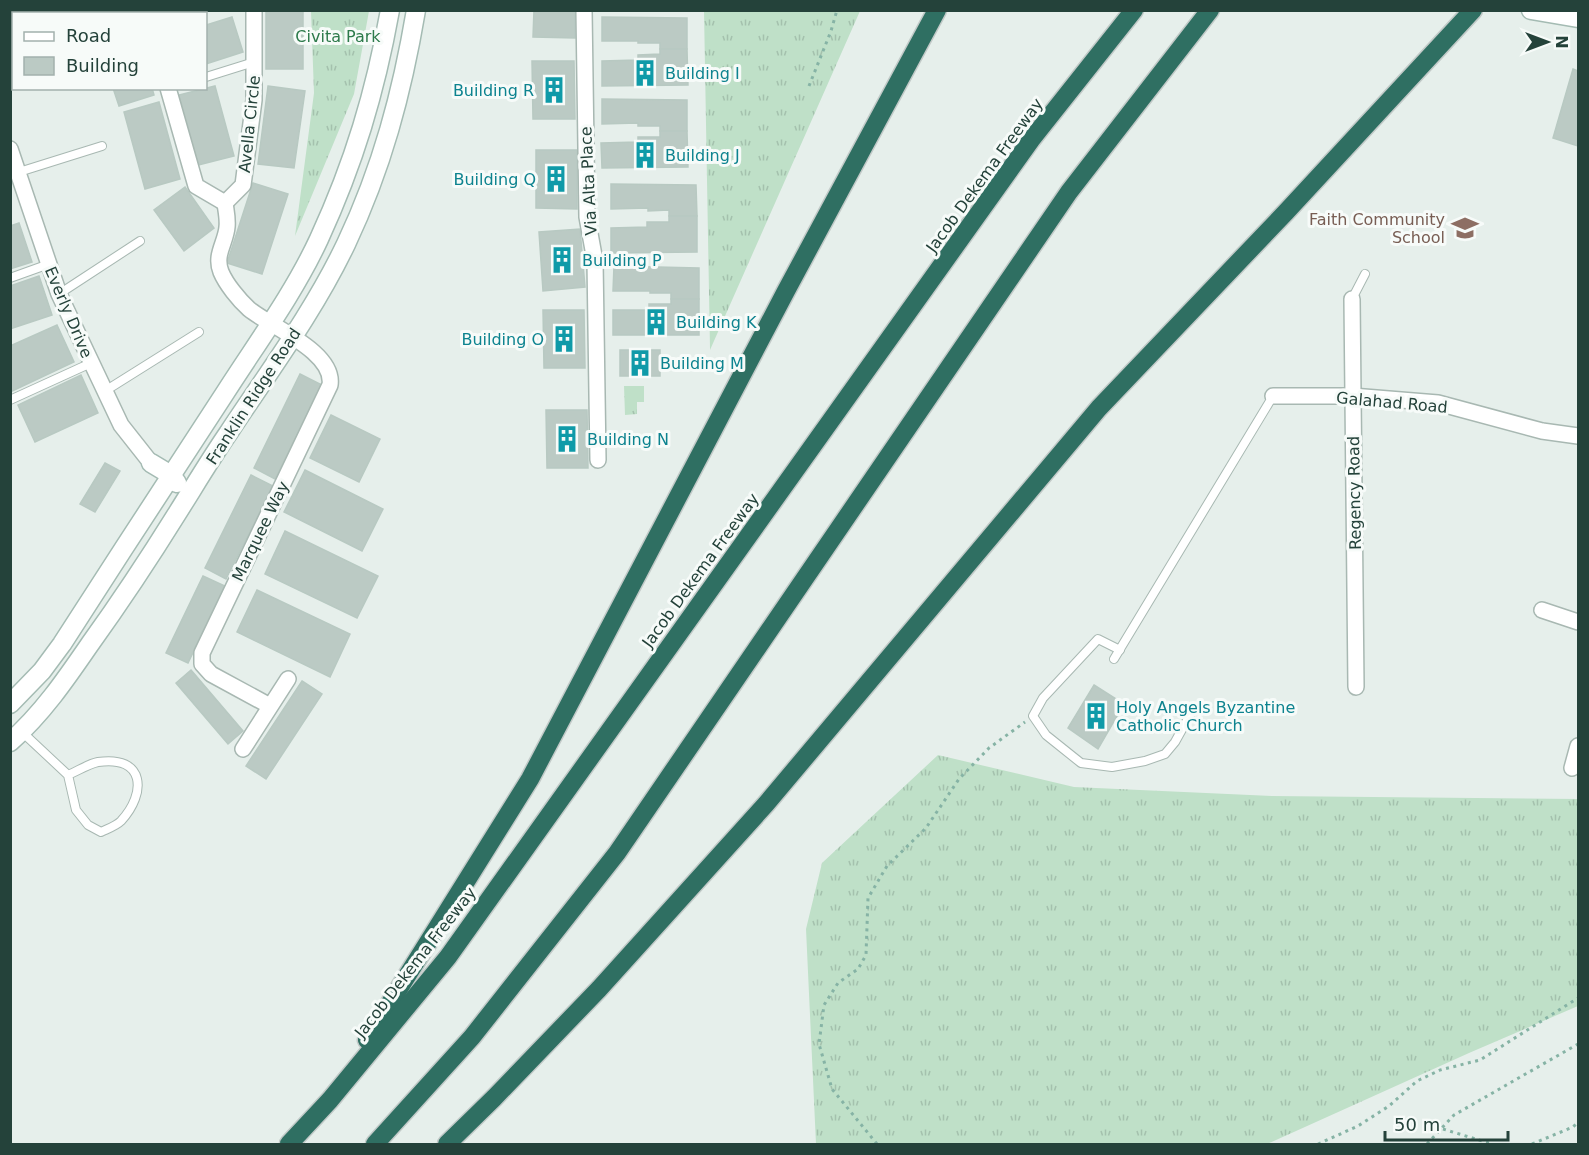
<svg xmlns="http://www.w3.org/2000/svg" width="1589" height="1155" font-family="'DejaVu Sans',sans-serif">
<style>
.grass{fill:url(#grass-tufts)}
.building{fill:#bbcac4;stroke:#b8c9c2;stroke-width:1.5}
.lines{fill:none;stroke-linecap:round;stroke-linejoin:round}
.lane-casing{stroke:#a8b8b2;stroke-width:10}
.street-casing{stroke:#a8b8b2;stroke-width:18}
.secondary-casing{stroke:#a4bbb3;stroke-width:21}
.highway-casing{stroke:#c2cac8;stroke-width:21}
.path{stroke:#86b3a5;stroke-width:3;stroke-dasharray:3 4.5;stroke-linecap:butt}
.lane{stroke:#fff;stroke-width:8}
.street{stroke:#fff;stroke-width:15}
.secondary{stroke:#fff;stroke-width:18}
.highway{stroke:#2f6f62;stroke-width:18}
.labels{text-anchor:middle;stroke-width:6;stroke-linejoin:round;paint-order:stroke}
.park-label{font-size:16px;fill:#2d7a4b;stroke:#f7fbf9}
.culture-label{font-size:16px;fill:#0d838f;stroke:#f7fbf9;text-anchor:start}
.street-label{font-size:16px;fill:#24423a;stroke:#f7fbf9}
.education-label{font-size:16px;fill:#785e54;stroke:#f7fbf9;text-anchor:end}
</style>
<defs>
<pattern id="grass-tufts" width="24" height="20" patternUnits="userSpaceOnUse" patternTransform="scale(1.5)"><rect width="24" height="20" fill="#bfe0c8"/><path d="M3 7l-1-3M5 7V3M7 7l1-3M15 17l-1-3M17 17v-4M19 17l1-3" fill="none" stroke="#a4c1ad"/></pattern>
</defs>
<rect width="100%" height="100%" fill="#e6efeb"/>
<g class="grass">
<path d="M 311,11 L 369,11 L 354,94 L 295,236 L 314,93 Z"/>
<path d="M 704,11 L 860,11 L 710,350 L 710,349 Z"/>
<path d="M 624,386 L 644,386 L 644,402 L 637,402 L 637,414 L 625,415 Z"/>
<path d="M 938,755 L 1074,787 L 1272,796 L 1578,799 L 1578,1006 L 1469,1053 L 1267,1144 L 816,1144 L 806,929 L 822,863 Z"/>
</g>
<g class="building">
<rect x="266" y="10" width="37" height="59"/>
<path d="M 534,10 L 575,10 L 575,38 L 533,37 Z"/>
<path d="M 232,17 L 243,52 L 206,64 L 206,25 Z"/>
<path d="M 602,17 L 687,18 L 687,49 L 660,49 L 660,43 L 638,43 L 638,41 L 602,41 Z"/>
<path d="M 660,49 L 687,49 L 688,85 L 602,86 L 602,61 L 638,60 L 638,55 L 660,54 Z"/>
<path d="M 532,61 L 574,61 L 575,119 L 533,119 Z"/>
<path d="M 1573,69 L 1578,71 L 1578,146 L 1553,138 Z"/>
<path d="M 215,86 L 234,156 L 198,165 L 179,95 Z"/>
<path d="M 268,86 L 305,91 L 294,168 L 258,164 Z"/>
<path d="M 113,88 L 152,88 L 154,95 L 119,106 Z"/>
<path d="M 602,99 L 687,100 L 687,131 L 660,131 L 660,126 L 638,126 L 638,123 L 602,124 Z"/>
<path d="M 159,102 L 180,179 L 145,189 L 124,112 Z"/>
<path d="M 660,131 L 687,131 L 688,167 L 602,168 L 601,143 L 638,142 L 638,137 L 660,137 Z"/>
<path d="M 536,150 L 577,150 L 577,209 L 536,208 Z"/>
<path d="M 253,183 L 288,194 L 262,274 L 227,263 Z"/>
<path d="M 611,184 L 696,185 L 697,216 L 669,216 L 669,210 L 648,211 L 648,208 L 611,209 Z"/>
<path d="M 185,187 L 214,228 L 184,251 L 154,210 Z"/>
<path d="M 669,216 L 697,216 L 697,252 L 611,253 L 611,228 L 647,227 L 647,222 L 669,222 Z"/>
<path d="M 19,223 L 32,262 L 10,269 L 10,226 Z"/>
<path d="M 580,229 L 585,287 L 543,291 L 539,232 Z"/>
<path d="M 614,266 L 699,268 L 699,299 L 671,299 L 671,293 L 650,293 L 650,291 L 613,291 Z"/>
<path d="M 39,276 L 52,315 L 10,329 L 10,286 Z"/>
<path d="M 671,299 L 699,299 L 699,335 L 613,335 L 613,310 L 649,310 L 649,304 L 671,304 Z"/>
<path d="M 543,310 L 584,310 L 585,368 L 544,368 Z"/>
<path d="M 57,325 L 74,362 L 10,392 L 10,346 Z"/>
<rect x="620" y="350" width="40" height="26"/>
<path d="M 300,374 L 322,385 L 275,479 L 254,468 Z"/>
<path d="M 81,375 L 98,413 L 35,442 L 18,405 Z"/>
<path d="M 546,410 L 587,410 L 588,468 L 547,468 Z"/>
<path d="M 331,415 L 380,439 L 359,482 L 310,458 Z"/>
<path d="M 105,463 L 120,471 L 95,512 L 80,504 Z"/>
<path d="M 305,470 L 383,509 L 362,551 L 284,512 Z"/>
<path d="M 251,475 L 273,486 L 226,579 L 205,568 Z"/>
<path d="M 285,531 L 378,576 L 357,618 L 265,574 Z"/>
<path d="M 203,576 L 225,586 L 188,663 L 166,653 Z"/>
<path d="M 257,590 L 350,634 L 330,677 L 237,632 Z"/>
<path d="M 191,670 L 243,731 L 228,744 L 176,683 Z"/>
<path d="M 302,681 L 322,694 L 266,779 L 246,766 Z"/>
<path d="M 1094,685 L 1124,704 L 1098,749 L 1068,728 Z"/>
</g>
<g class="lines">
<defs>
<g id="lane">
<path d="M 10,66 L 14,65"/>
<path d="M 206,77 L 254,62"/>
<path d="M 19,172 L 102,146"/>
<path d="M 10,278 L 49,264"/>
<path d="M 59,294 L 140,241"/>
<path d="M 1352,299 L 1365,274"/>
<path d="M 105,391 L 199,332"/>
<path d="M 10,400 L 91,363"/>
<path d="M 1120,650 L 1098,639 L 1043,698 L 1033,716 L 1046,735 L 1081,763 L 1112,767 L 1145,761 L 1165,754 L 1175,742 L 1190,715"/>
<path d="M 1114,659 L 1273,396"/>
<path d="M 22,732 L 68,775 L 76,810 L 88,825 L 101,832 C 107,829 116,826 121,821 C 147,793 145,755 98,762 C 88,764 78,771 68,775"/>
</g>
<g id="street">
<path d="M 137,10 L 138,14"/>
<path d="M 584,10 L 587,217 L 595,261 L 598,460"/>
<path d="M 168,88 L 196,186 L 225,203 L 243,185 L 254,100 L 254,10"/>
<path d="M 10,149 L 59,294 L 121,425 L 151,463"/>
<path d="M 225,203 C 226,211 228,219 227,227 C 226,242 214,255 221,272 C 226,284 239,300 249,309 C 271,327 335,352 330,385 L 202,653 L 202,664 L 211,674 L 270,706"/>
<path d="M 1352,299 L 1356,687"/>
<path d="M 1273,396 L 1352,396 L 1438,403 L 1542,431 L 1578,436"/>
<path d="M 1542,610 L 1578,622"/>
<path d="M 243,749 L 288,679"/>
<path d="M 1572,768 L 1578,746"/>
</g>
<g id="secondary">
<path d="M 1531,10 L 1578,18"/>
<path d="M 151,463 L 171,475 L 177,483"/>
<path d="M 10,704 L 42,671 L 62,644 C 116,560 170,477 225,393 C 257,343 294,293 319,239 C 354,163 375,93 390,10"/>
<path d="M 10,742 C 42,714 66,679 90,644 C 121,601 150,557 178,512 C 195,485 211,458 229,432 C 270,370 314,311 346,244 C 382,168 402,93 416,10"/>
</g>
<g id="highway">
<path d="M 367,1040 L 530,779 L 786,291 L 937,10"/>
<path d="M 289,1144 L 330,1100 L 448,957 L 1031,140 L 1134,10"/>
<path d="M 375,1144 L 472,1037 L 617,853 L 1069,192 L 1210,10"/>
<path d="M 447,1144 L 494,1098 L 599,989 L 766,804 L 1099,408 L 1286,212 L 1473,10"/>
</g>
</defs>
<use href="#lane" class="lane-casing"/>
<use href="#street" class="street-casing"/>
<use href="#secondary" class="secondary-casing"/>
<use href="#highway" class="highway-casing"/>
<g class="path">
<path d="M 809,86 L 831,31 L 837,10"/>
<path d="M 1443,1129 L 1492,1144"/>
<path d="M 877,1144 L 832,1089 L 819,1044 L 824,1005 L 838,983 L 858,969 L 866,955 L 868,898 L 887,866 L 926,828 L 959,779 L 989,748 L 1025,722"/>
<path d="M 1318,1144 L 1358,1126 L 1389,1106 L 1417,1081 L 1440,1070 L 1480,1060 L 1578,998"/>
<path d="M 1427,1144 L 1454,1115 L 1578,1044"/>
<path d="M 1532,1144 L 1573,1127 L 1578,1122"/>
</g>
<use href="#lane" class="lane"/>
<use href="#street" class="street"/>
<use href="#secondary" class="secondary"/>
<use href="#highway" class="highway"/>
</g>
<defs>
<symbol id="building-bare" viewBox="-9 -9 18 18"><path d="M-4-6H4V6H1V3H-1V6H-4ZM-2.5-4.3h1.7v1.8h-1.7ZM.8-4.3h1.7v1.8H.8ZM-2.5-1h1.7V.8h-1.7ZM.8-1h1.7V.8H.8Z" fill="#0f9aa8" stroke="#f7fbf9" stroke-width="2.5" paint-order="stroke"/></symbol>
<symbol id="school-bare" viewBox="-9 -9 18 18"><path d="M0-5L7-2L0 1L-7-2ZM-4 1L0 2.5L4 1V4Q0 6-4 4Z" fill="#8d6e63" stroke="#f7fbf9" stroke-width="2.5" paint-order="stroke"/></symbol>
</defs>
<g fill-rule="evenodd">
<use href="#building-bare" x="626" y="54" width="38" height="38"/>
<use href="#building-bare" x="535" y="71" width="38" height="38"/>
<use href="#building-bare" x="626" y="136" width="38" height="38"/>
<use href="#building-bare" x="537" y="160" width="38" height="38"/>
<use href="#school-bare" x="1446" y="209" width="38" height="38"/>
<use href="#building-bare" x="543" y="241" width="38" height="38"/>
<use href="#building-bare" x="637" y="303" width="38" height="38"/>
<use href="#building-bare" x="545" y="320" width="38" height="38"/>
<use href="#building-bare" x="621" y="344" width="38" height="38"/>
<use href="#building-bare" x="548" y="420" width="38" height="38"/>
<use href="#building-bare" x="1077" y="697" width="38" height="38"/>
</g>
<g class="labels">
<g class="park-label">
<text x="338" y="42">Civita Park</text>
</g>
<g class="culture-label">
<text x="665" y="79">Building I</text>
<text x="534" y="96" text-anchor="end">Building R</text>
<text x="665" y="161">Building J</text>
<text x="536" y="185" text-anchor="end">Building Q</text>
<text x="582" y="266">Building P</text>
<text x="676" y="328">Building K</text>
<text x="544" y="345" text-anchor="end">Building O</text>
<text x="660" y="369">Building M</text>
<text x="587" y="445">Building N</text>
<text x="1116" y="713">Holy Angels Byzantine<tspan x="1116" dy="18">Catholic Church</tspan></text>
</g>
<g class="street-label">
<text transform="translate(249 124) rotate(-84)" y="6">Avella Circle</text>
<text transform="translate(984 175) rotate(-54)" y="6">Jacob Dekema Freeway</text>
<text transform="translate(588 181) rotate(-93)" y="6">Via Alta Place</text>
<text transform="translate(69 312) rotate(67)" y="6">Everly Drive</text>
<text transform="translate(253 396) rotate(-57)" y="6">Franklin Ridge Road</text>
<text transform="translate(1392 402) rotate(5)" y="6">Galahad Road</text>
<text transform="translate(1354 493) rotate(-91)" y="6">Regency Road</text>
<text transform="translate(260 531) rotate(-64)" y="6">Marquee Way</text>
<text transform="translate(700 570) rotate(-54)" y="6">Jacob Dekema Freeway</text>
<text transform="translate(415 962) rotate(-52)" y="6">Jacob Dekema Freeway</text>
</g>
<g class="education-label">
<text x="1445" y="225">Faith Community<tspan x="1445" dy="18">School</tspan></text>
</g>
</g>
<rect width="1589" height="1155" fill="none" stroke="#24423a" stroke-width="24"/>
<rect x="12" y="12" width="195" height="78" fill="#f7fbf9" stroke="#a3b1ad" stroke-width="1.5"/>
<rect x="24" y="32" width="30" height="9" fill="#ffffff" stroke="#a3b1ad" stroke-width="1.5"/>
<text x="66" y="42" font-size="18" fill="#24423a">Road</text>
<rect x="24" y="57" width="30" height="18" fill="#bbcac4" stroke="#a3b1ad" stroke-width="1.5"/>
<text x="66" y="72" font-size="18" fill="#24423a">Building</text>
<g transform="translate(1547 42) rotate(90)" stroke="#f7fbf9" stroke-width="4.5" paint-order="stroke">
<path d="M0-4.5L10 22L0 15L-10 22Z" fill="#24423a"/>
<text y="-9" font-size="16" font-weight="bold" text-anchor="middle" fill="#24423a">N</text>
</g>
<path d="M1385 1131v9h123v-9" fill="none" stroke="#24423a" stroke-width="3"/>
<text x="1394" y="1131" font-size="18" fill="#24423a" stroke="#f7fbf9" stroke-width="4.5" paint-order="stroke">50 m</text>
</svg>
